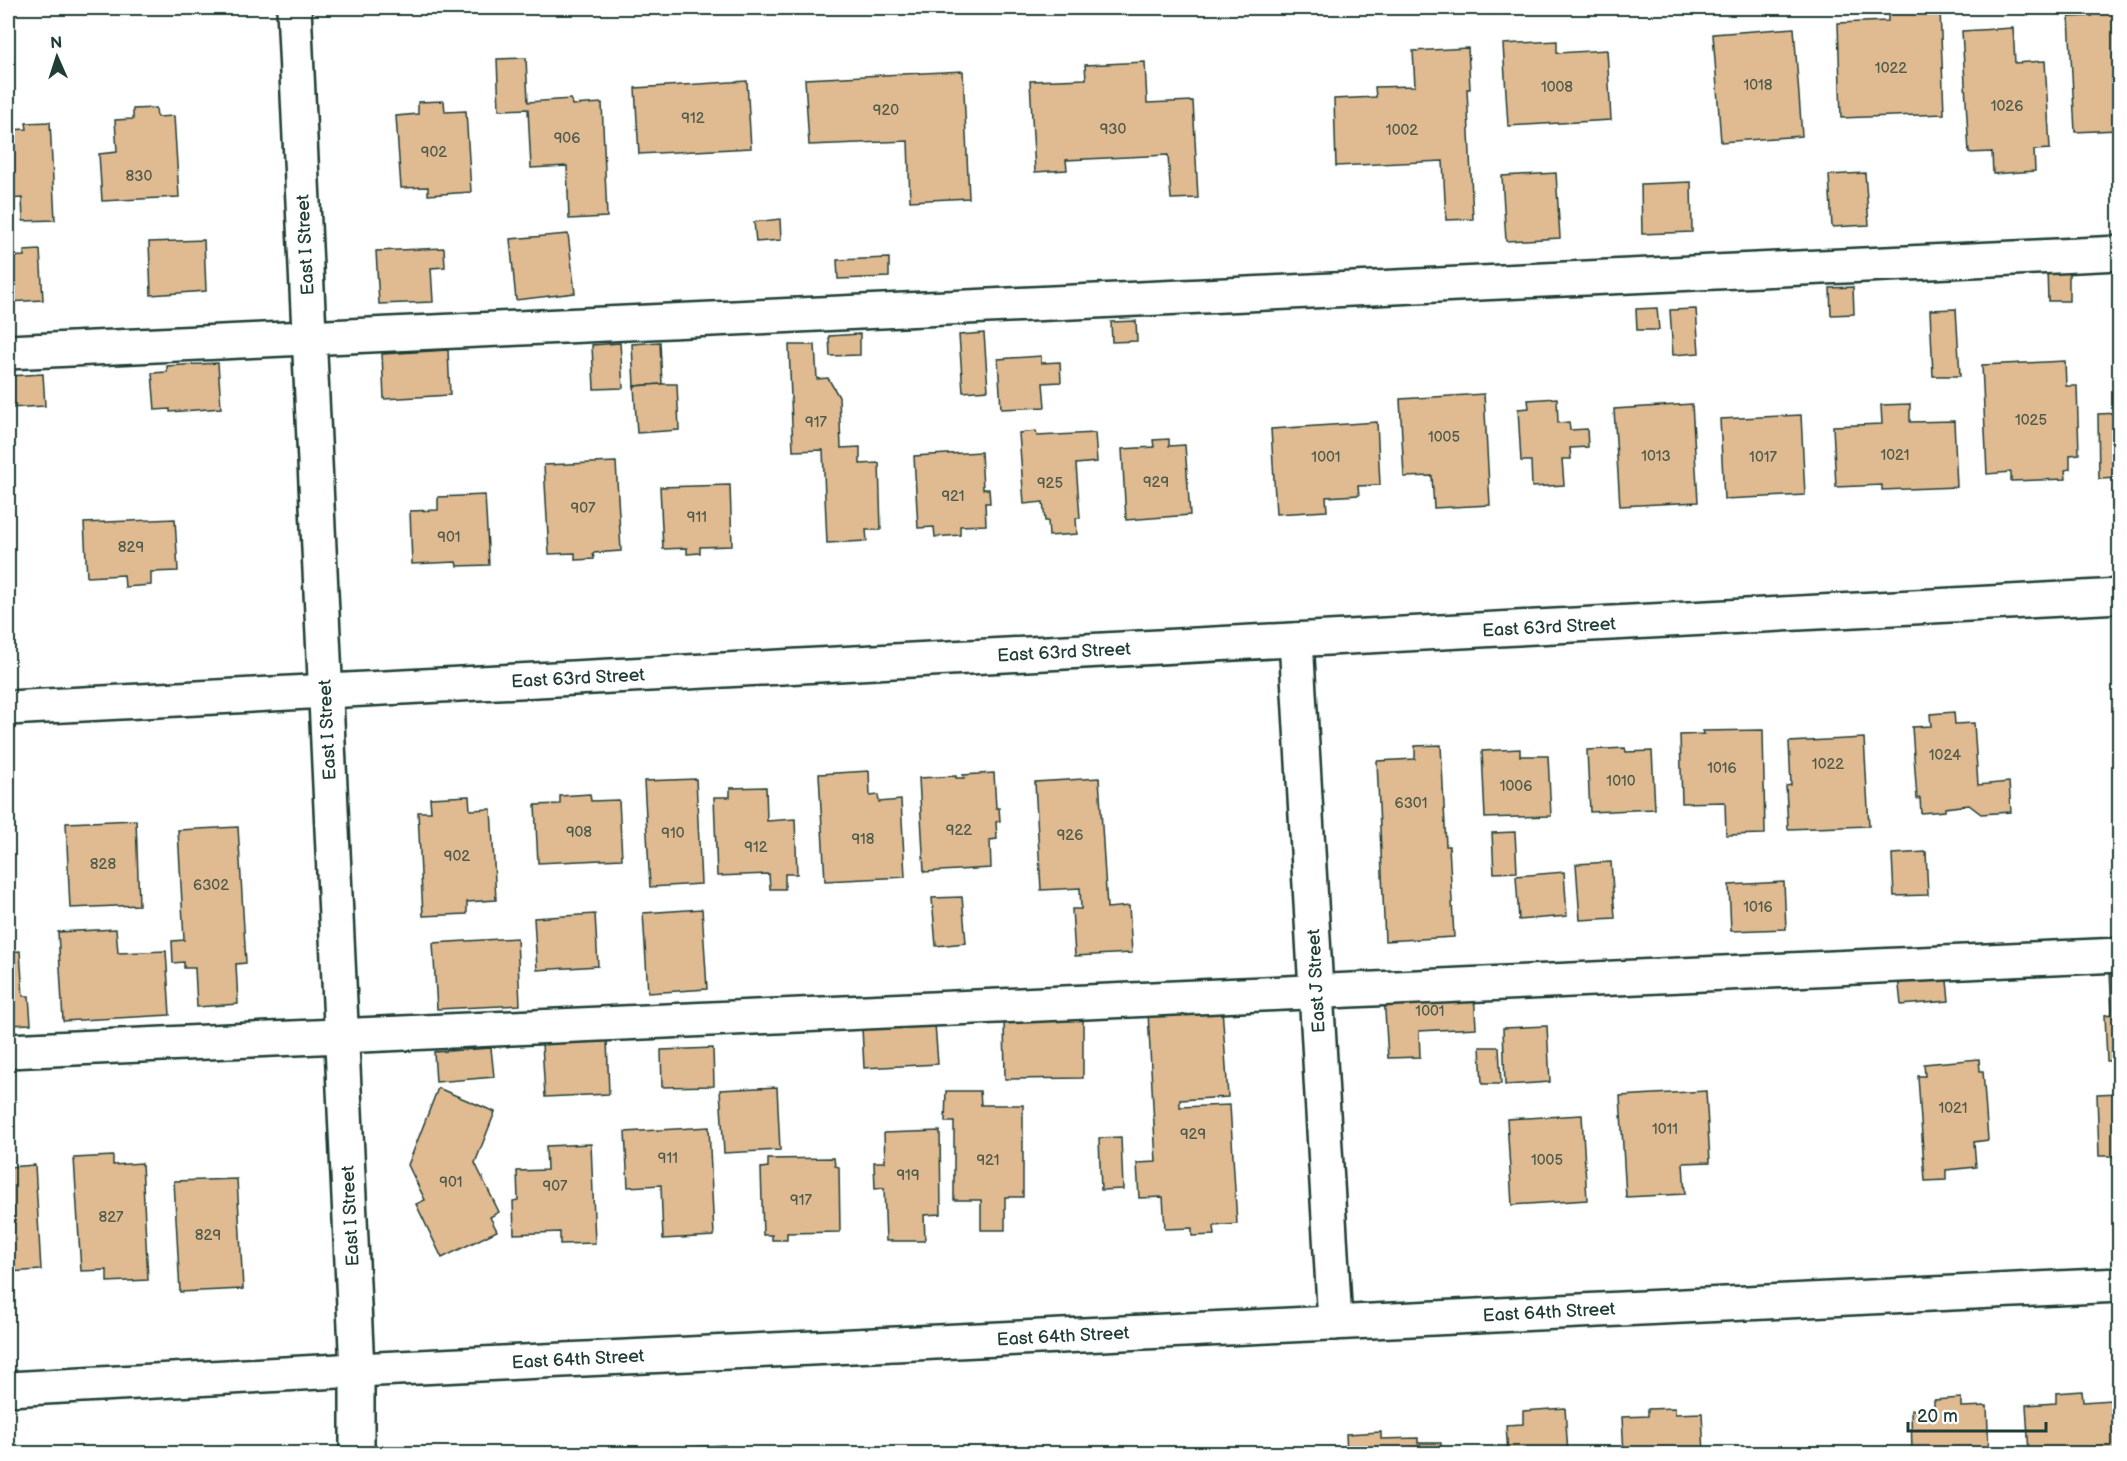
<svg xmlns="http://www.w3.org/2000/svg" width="2127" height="1461" font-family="'Balsamiq Sans',sans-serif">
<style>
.building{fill:#e0ba91;stroke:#1f3d34;stroke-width:1.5}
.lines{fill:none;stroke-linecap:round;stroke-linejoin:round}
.minor-casing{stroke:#1f3d34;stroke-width:38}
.minor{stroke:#fff;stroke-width:33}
.labels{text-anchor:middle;stroke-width:4.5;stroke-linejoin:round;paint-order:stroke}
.number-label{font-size:15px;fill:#4f5c4b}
.street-label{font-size:18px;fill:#1f3d34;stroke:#fff}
</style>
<rect width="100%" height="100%" fill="#fff"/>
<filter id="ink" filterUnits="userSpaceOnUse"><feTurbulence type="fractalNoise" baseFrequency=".0167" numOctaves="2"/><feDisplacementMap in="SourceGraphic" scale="12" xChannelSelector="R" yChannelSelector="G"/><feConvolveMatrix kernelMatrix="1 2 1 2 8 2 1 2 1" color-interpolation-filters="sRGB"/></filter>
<g filter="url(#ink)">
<g class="building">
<path d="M 2091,8 L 2120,8 L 2120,118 L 2116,119 L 2117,130 L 2075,132 L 2069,17 L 2092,16 Z"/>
<path d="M 1940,9 L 1944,114 L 1841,118 L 1838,23 L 1888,21 L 1888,11 Z"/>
<path d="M 1794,28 L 1802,136 L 1721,142 L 1713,34 Z"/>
<path d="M 2013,28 L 2015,63 L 2045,61 L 2050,149 L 2034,150 L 2035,171 L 1993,174 L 1992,152 L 1969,153 L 1962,31 Z"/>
<path d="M 1557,41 L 1557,53 L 1607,50 L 1611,120 L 1508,126 L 1503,44 Z"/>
<path d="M 1468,48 L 1470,89 L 1467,89 L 1473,219 L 1446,220 L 1443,161 L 1336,166 L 1334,99 L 1376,97 L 1375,87 L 1415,86 L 1413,51 Z"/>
<path d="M 526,58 L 528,102 L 571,99 L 572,105 L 602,103 L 607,217 L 569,219 L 567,166 L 531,168 L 528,109 L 499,110 L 497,59 Z"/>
<path d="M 1145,62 L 1147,103 L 1193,101 L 1198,198 L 1171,199 L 1168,155 L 1066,160 L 1067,170 L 1035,172 L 1030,81 L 1086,79 L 1085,65 Z"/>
<path d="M 963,71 L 969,198 L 910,201 L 908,141 L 809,145 L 805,79 Z"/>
<path d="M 747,81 L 751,148 L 639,154 L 635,88 Z"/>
<path d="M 444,101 L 445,112 L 466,111 L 471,192 L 428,195 L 428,187 L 401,188 L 396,116 L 418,114 L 418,102 Z"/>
<path d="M 156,108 L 157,117 L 174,116 L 179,197 L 102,201 L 99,154 L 117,152 L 115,120 L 133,119 L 133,109 Z"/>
<path d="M 50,122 L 55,220 L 23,221 L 22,198 L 8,199 L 8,130 L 27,129 L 26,123 Z"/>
<path d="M 1556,173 L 1560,238 L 1506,241 L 1502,176 Z"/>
<path d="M 1865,173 L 1869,225 L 1832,227 L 1829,175 Z"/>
<path d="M 1691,182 L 1692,232 L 1642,234 L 1641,184 Z"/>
<path d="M 780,219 L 781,240 L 756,242 L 754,222 Z"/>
<path d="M 568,234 L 575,293 L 516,300 L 510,239 Z"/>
<path d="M 204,240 L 206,291 L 151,295 L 149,242 Z"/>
<path d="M 444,248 L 445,267 L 431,268 L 433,302 L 379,304 L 376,251 Z"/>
<path d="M 40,250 L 43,300 L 8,302 L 8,257 L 24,256 L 24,251 Z"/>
<path d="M 889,258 L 889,277 L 838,279 L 837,260 Z"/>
<path d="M 2047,269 L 2069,269 L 2069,301 L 2048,301 Z"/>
<path d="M 1853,287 L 1854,314 L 1831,315 L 1830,288 Z"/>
<path d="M 1657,308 L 1659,330 L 1637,330 L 1636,309 Z"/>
<path d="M 1696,309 L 1699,353 L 1673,355 L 1670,310 Z"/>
<path d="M 1956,309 L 1960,376 L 1933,376 L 1930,310 Z"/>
<path d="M 1136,321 L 1137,341 L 1112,342 L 1111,322 Z"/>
<path d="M 984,333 L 988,390 L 963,392 L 959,335 Z"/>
<path d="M 860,334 L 860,355 L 830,356 L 829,336 Z"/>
<path d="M 660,342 L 662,384 L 634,386 L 632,344 Z"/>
<path d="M 620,343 L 623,388 L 594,389 L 592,345 Z"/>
<path d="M 789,345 L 815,345 L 817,379 L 828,378 L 839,397 L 841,448 L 860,447 L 860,464 L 879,463 L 881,530 L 866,530 L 867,541 L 827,543 L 823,450 L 793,451 Z"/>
<path d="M 448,350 L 450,395 L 384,399 L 382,354 Z"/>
<path d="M 1041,356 L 1041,363 L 1060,362 L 1061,382 L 1043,383 L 1045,407 L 1001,409 L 998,359 Z"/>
<path d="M 2065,361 L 2066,386 L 2077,386 L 2079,454 L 2070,455 L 2070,469 L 2065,470 L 2066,479 L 2011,481 L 2011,472 L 1987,474 L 1982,365 Z"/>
<path d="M 218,363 L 221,408 L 170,412 L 170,409 L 155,410 L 152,373 L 167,372 L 167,366 Z"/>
<path d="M 43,374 L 45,406 L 8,408 L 8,376 Z"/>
<path d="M 662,384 L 677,384 L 679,430 L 637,433 L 634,386 Z"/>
<path d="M 1484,394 L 1490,505 L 1434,508 L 1432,476 L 1404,477 L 1400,399 Z"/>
<path d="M 1557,398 L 1558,423 L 1569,422 L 1570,430 L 1587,429 L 1588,447 L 1570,448 L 1571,459 L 1562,459 L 1564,485 L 1532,487 L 1531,461 L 1521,461 L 1518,409 L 1529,408 L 1528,400 Z"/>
<path d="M 1692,404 L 1698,502 L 1620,506 L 1614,409 Z"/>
<path d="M 1910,404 L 1910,422 L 1954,421 L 1957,487 L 1882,490 L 1882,485 L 1836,487 L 1833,426 L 1882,424 L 1881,405 Z"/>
<path d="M 2120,413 L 2120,478 L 2099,479 L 2098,414 Z"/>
<path d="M 1801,415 L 1805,495 L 1724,499 L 1720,419 Z"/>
<path d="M 1377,422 L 1380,485 L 1358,486 L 1359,495 L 1326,497 L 1327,511 L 1276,514 L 1271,429 Z"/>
<path d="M 1036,431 L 1037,436 L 1095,433 L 1097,462 L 1076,464 L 1080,518 L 1076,518 L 1077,534 L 1049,536 L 1048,521 L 1045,521 L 1043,502 L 1024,504 L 1019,433 Z"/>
<path d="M 1169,439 L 1169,446 L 1185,445 L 1190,515 L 1126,520 L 1122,449 L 1154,447 L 1153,440 Z"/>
<path d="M 981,452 L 983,489 L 989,489 L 990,503 L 985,503 L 986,525 L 960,526 L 960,535 L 935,537 L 934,527 L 918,528 L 914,456 Z"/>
<path d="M 616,462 L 621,551 L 593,553 L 594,559 L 575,560 L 575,553 L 549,554 L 544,465 Z"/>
<path d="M 730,485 L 732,546 L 700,547 L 700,553 L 687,554 L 687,548 L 663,549 L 660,487 Z"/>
<path d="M 485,495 L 489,565 L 457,566 L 456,562 L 412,564 L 410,511 L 438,510 L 438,497 Z"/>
<path d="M 175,519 L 178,571 L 151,572 L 151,585 L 125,587 L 124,575 L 87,577 L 84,523 Z"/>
<path d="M 1954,712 L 1955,724 L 1974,723 L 1978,785 L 2009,782 L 2011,812 L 1981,814 L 1969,805 L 1945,808 L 1945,811 L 1921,813 L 1920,798 L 1917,799 L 1912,727 L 1931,726 L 1930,714 Z"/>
<path d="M 1763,730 L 1765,834 L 1726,835 L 1725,802 L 1682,803 L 1680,735 L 1704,734 L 1703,731 Z"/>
<path d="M 1864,738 L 1869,826 L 1788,829 L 1786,786 L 1791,785 L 1789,742 Z"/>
<path d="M 1441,745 L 1446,846 L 1449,846 L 1454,937 L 1385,941 L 1377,761 L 1415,759 L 1415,746 Z"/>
<path d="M 1625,748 L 1626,752 L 1652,751 L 1655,809 L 1590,812 L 1587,750 Z"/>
<path d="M 1520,749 L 1520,756 L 1548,756 L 1551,816 L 1485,818 L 1482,751 Z"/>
<path d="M 869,771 L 870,796 L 878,795 L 879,802 L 901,800 L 905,877 L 825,881 L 819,774 Z"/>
<path d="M 994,773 L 996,808 L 999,808 L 1000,821 L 996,822 L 997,839 L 990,840 L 991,868 L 924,872 L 919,778 L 956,776 L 956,778 L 964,778 L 963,775 Z"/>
<path d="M 1099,778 L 1107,908 L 1129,906 L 1132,953 L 1075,956 L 1072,909 L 1081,909 L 1080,888 L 1041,890 L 1035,782 Z"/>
<path d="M 696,779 L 701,884 L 650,887 L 644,781 Z"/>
<path d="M 766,787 L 767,821 L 795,819 L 797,874 L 785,874 L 785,889 L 770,889 L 769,874 L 717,876 L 714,797 L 730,797 L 730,788 Z"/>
<path d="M 590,794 L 591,801 L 619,800 L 622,859 L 538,863 L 535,805 L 560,804 L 560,796 Z"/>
<path d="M 469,796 L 470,810 L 491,809 L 496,900 L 467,902 L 467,914 L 423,916 L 418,812 L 431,812 L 430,798 Z"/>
<path d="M 136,820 L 139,905 L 70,908 L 66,823 Z"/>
<path d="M 238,827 L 246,963 L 236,964 L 238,1004 L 197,1007 L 195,968 L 184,968 L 184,962 L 173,963 L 172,941 L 184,940 L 178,830 Z"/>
<path d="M 1515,832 L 1517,872 L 1494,873 L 1492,833 Z"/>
<path d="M 1926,852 L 1928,895 L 1894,896 L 1892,854 Z"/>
<path d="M 1611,862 L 1615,918 L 1580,920 L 1576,864 Z"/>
<path d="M 1564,872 L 1567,916 L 1519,920 L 1516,876 Z"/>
<path d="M 1784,882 L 1786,929 L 1731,931 L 1729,885 Z"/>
<path d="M 962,897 L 966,943 L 936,946 L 932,898 Z"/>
<path d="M 702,909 L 707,989 L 648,993 L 643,913 Z"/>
<path d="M 595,914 L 598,966 L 537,970 L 534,918 Z"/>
<path d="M 116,929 L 118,953 L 166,951 L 170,1015 L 63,1021 L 58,932 Z"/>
<path d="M 517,938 L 520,1005 L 437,1009 L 433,943 Z"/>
<path d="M 20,951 L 23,996 L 29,996 L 31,1024 L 8,1025 L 8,952 Z"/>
<path d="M 1946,971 L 1949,1001 L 1901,1005 L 1898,976 Z"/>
<path d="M 2110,972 L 2120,972 L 2120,1061 L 2107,1061 L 2105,1015 L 2112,1014 Z"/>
<path d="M 1474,991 L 1476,1028 L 1419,1031 L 1420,1057 L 1388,1058 L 1384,995 Z"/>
<path d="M 1222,1007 L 1228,1097 L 1180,1100 L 1180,1107 L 1230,1105 L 1237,1224 L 1214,1226 L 1215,1235 L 1192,1236 L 1192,1228 L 1165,1229 L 1163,1197 L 1139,1198 L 1137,1163 L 1156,1162 L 1148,1012 Z"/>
<path d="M 1083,1016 L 1083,1078 L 1005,1079 L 1004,1017 Z"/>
<path d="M 935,1024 L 938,1064 L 864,1068 L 862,1028 Z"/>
<path d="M 1547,1026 L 1550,1082 L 1505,1085 L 1503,1028 Z"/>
<path d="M 607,1039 L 609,1094 L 545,1097 L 542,1043 Z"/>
<path d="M 1480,1047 L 1499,1047 L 1501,1084 L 1482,1084 Z"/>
<path d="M 491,1048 L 494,1077 L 436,1082 L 434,1052 Z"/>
<path d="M 713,1048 L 714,1086 L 662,1087 L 661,1050 Z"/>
<path d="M 1979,1059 L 1980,1071 L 1983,1071 L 1988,1140 L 1974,1142 L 1976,1167 L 1946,1170 L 1946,1180 L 1925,1181 L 1918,1076 L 1925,1076 L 1924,1064 Z"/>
<path d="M 777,1087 L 780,1150 L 724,1153 L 720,1090 Z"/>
<path d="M 438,1088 L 495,1112 L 475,1163 L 499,1212 L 490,1217 L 497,1231 L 442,1258 L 416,1204 L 425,1200 L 408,1165 Z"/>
<path d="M 946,1091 L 980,1091 L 981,1105 L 1023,1105 L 1023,1197 L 1005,1197 L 1005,1230 L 981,1230 L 981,1200 L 954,1200 L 954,1122 L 945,1122 Z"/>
<path d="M 1706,1091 L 1710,1162 L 1683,1163 L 1685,1194 L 1626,1197 L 1620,1096 Z"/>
<path d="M 2120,1093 L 2120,1156 L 2099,1156 L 2097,1094 Z"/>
<path d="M 1582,1115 L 1587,1200 L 1512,1205 L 1507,1119 Z"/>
<path d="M 709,1127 L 714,1236 L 663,1239 L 661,1185 L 628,1187 L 625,1132 Z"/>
<path d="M 940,1131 L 941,1214 L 924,1215 L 925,1241 L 886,1241 L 884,1188 L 875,1189 L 874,1162 L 885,1162 L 884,1133 Z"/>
<path d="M 1121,1137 L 1123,1189 L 1101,1190 L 1099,1138 Z"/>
<path d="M 591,1144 L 595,1243 L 560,1244 L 560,1232 L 514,1234 L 513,1201 L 518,1200 L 517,1171 L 547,1170 L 546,1146 Z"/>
<path d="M 113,1156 L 113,1165 L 142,1163 L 148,1280 L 107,1282 L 107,1270 L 81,1271 L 74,1158 Z"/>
<path d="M 834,1158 L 835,1166 L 839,1167 L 840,1232 L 787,1233 L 787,1240 L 772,1240 L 772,1235 L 763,1235 L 761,1168 L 768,1167 L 768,1159 Z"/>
<path d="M 35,1165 L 41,1270 L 8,1272 L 8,1167 Z"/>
<path d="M 237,1179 L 243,1289 L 180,1292 L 174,1181 Z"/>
<path d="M 2082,1391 L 2083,1402 L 2111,1400 L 2113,1418 L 2120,1418 L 2120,1454 L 2029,1454 L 2026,1405 L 2056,1403 L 2056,1393 Z"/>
<path d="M 1961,1398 L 1961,1407 L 1987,1406 L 1989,1454 L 1912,1454 L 1911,1410 L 1934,1409 L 1934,1400 Z"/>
<path d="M 1565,1408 L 1568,1454 L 1508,1454 L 1506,1425 L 1523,1424 L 1523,1411 Z"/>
<path d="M 1675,1408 L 1675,1414 L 1702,1413 L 1704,1454 L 1624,1454 L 1622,1417 L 1648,1416 L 1648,1409 Z"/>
<path d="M 1381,1432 L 1381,1439 L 1418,1438 L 1418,1443 L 1441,1443 L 1441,1454 L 1347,1454 L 1346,1434 Z"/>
<path d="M 725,1445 L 726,1454 L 690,1454 L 690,1447 Z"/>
<path d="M 1251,1451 L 1251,1454 L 1207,1454 L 1207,1453 Z"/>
</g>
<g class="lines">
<defs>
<g id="minor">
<path d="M 294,8 L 357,1370 L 357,1454"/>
<path d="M 8,352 L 2120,253"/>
<path d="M 1296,640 L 1335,1323"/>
<path d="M 8,708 L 2120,596"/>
<path d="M 8,1051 L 2120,955"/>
<path d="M 8,1389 L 357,1370 L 2120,1285"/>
</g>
</defs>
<use href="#minor" class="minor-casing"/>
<use href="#minor" class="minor"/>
</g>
</g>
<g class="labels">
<g class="number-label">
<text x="1891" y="73">1022</text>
<text x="1758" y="90">1018</text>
<text x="1557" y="92">1008</text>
<text x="2007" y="111">1026</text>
<text x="886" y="115">920</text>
<text x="693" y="123">912</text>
<text x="1113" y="134">930</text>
<text x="1402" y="135">1002</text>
<text x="567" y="143">906</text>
<text x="434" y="157">902</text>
<text x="139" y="181">830</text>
<text x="2031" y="425">1025</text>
<text x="816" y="427">917</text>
<text x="1444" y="442">1005</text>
<text x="1895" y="460">1021</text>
<text x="1656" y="461">1013</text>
<text x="1326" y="462">1001</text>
<text x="1763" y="462">1017</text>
<text x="1156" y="487">929</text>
<text x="1050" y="488">925</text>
<text x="953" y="501">921</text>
<text x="583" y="513">907</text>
<text x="697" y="522">911</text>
<text x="449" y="542">901</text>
<text x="131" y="552">829</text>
<text x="1945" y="760">1024</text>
<text x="1828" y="769">1022</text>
<text x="1722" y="773">1016</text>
<text x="1621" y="786">1010</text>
<text x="1516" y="791">1006</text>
<text x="1411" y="808">6301</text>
<text x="959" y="835">922</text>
<text x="579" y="837">908</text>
<text x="673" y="838">910</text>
<text x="1070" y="840">926</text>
<text x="863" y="844">918</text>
<text x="756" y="852">912</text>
<text x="457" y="861">902</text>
<text x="103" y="869">828</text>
<text x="211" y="890">6302</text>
<text x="1758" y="912">1016</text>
<text x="1430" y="1016">1001</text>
<text x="1953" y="1113">1021</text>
<text x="1665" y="1134">1011</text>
<text x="1193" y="1139">929</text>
<text x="668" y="1163">911</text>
<text x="988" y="1165">921</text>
<text x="1547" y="1165">1005</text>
<text x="908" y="1180">919</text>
<text x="451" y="1187">901</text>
<text x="555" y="1191">907</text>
<text x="801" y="1205">917</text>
<text x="111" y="1222">827</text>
<text x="208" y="1240">829</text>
</g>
<g class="street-label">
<text transform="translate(305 245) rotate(-93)" y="6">East I Street</text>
<text transform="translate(1549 627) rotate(-3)" y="6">East 63rd Street</text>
<text transform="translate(1064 652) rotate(-3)" y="6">East 63rd Street</text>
<text transform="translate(578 678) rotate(-3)" y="6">East 63rd Street</text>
<text transform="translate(327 730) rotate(-93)" y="6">East I Street</text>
<text transform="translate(1316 981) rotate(-93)" y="6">East J Street</text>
<text transform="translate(350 1216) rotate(-93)" y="6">East I Street</text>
<text transform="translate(1549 1312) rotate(-3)" y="6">East 64th Street</text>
<text transform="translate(1063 1336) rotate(-3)" y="6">East 64th Street</text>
<text transform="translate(578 1359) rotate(-3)" y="6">East 64th Street</text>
</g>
</g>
<rect width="2127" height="1461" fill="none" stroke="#fff" stroke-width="30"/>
<rect x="15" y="15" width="2097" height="1431" fill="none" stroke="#1f3d34" stroke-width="2" filter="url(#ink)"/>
<g transform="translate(57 57) rotate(357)" stroke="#ffffff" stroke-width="4.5" paint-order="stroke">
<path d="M0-4.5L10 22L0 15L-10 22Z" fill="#1f3d34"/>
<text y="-9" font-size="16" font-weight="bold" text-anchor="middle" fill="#1f3d34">N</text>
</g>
<path d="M1908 1422v9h138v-9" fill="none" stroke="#1f3d34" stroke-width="3"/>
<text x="1917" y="1422" font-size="18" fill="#1f3d34" stroke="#ffffff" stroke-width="4.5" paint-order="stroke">20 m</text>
</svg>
